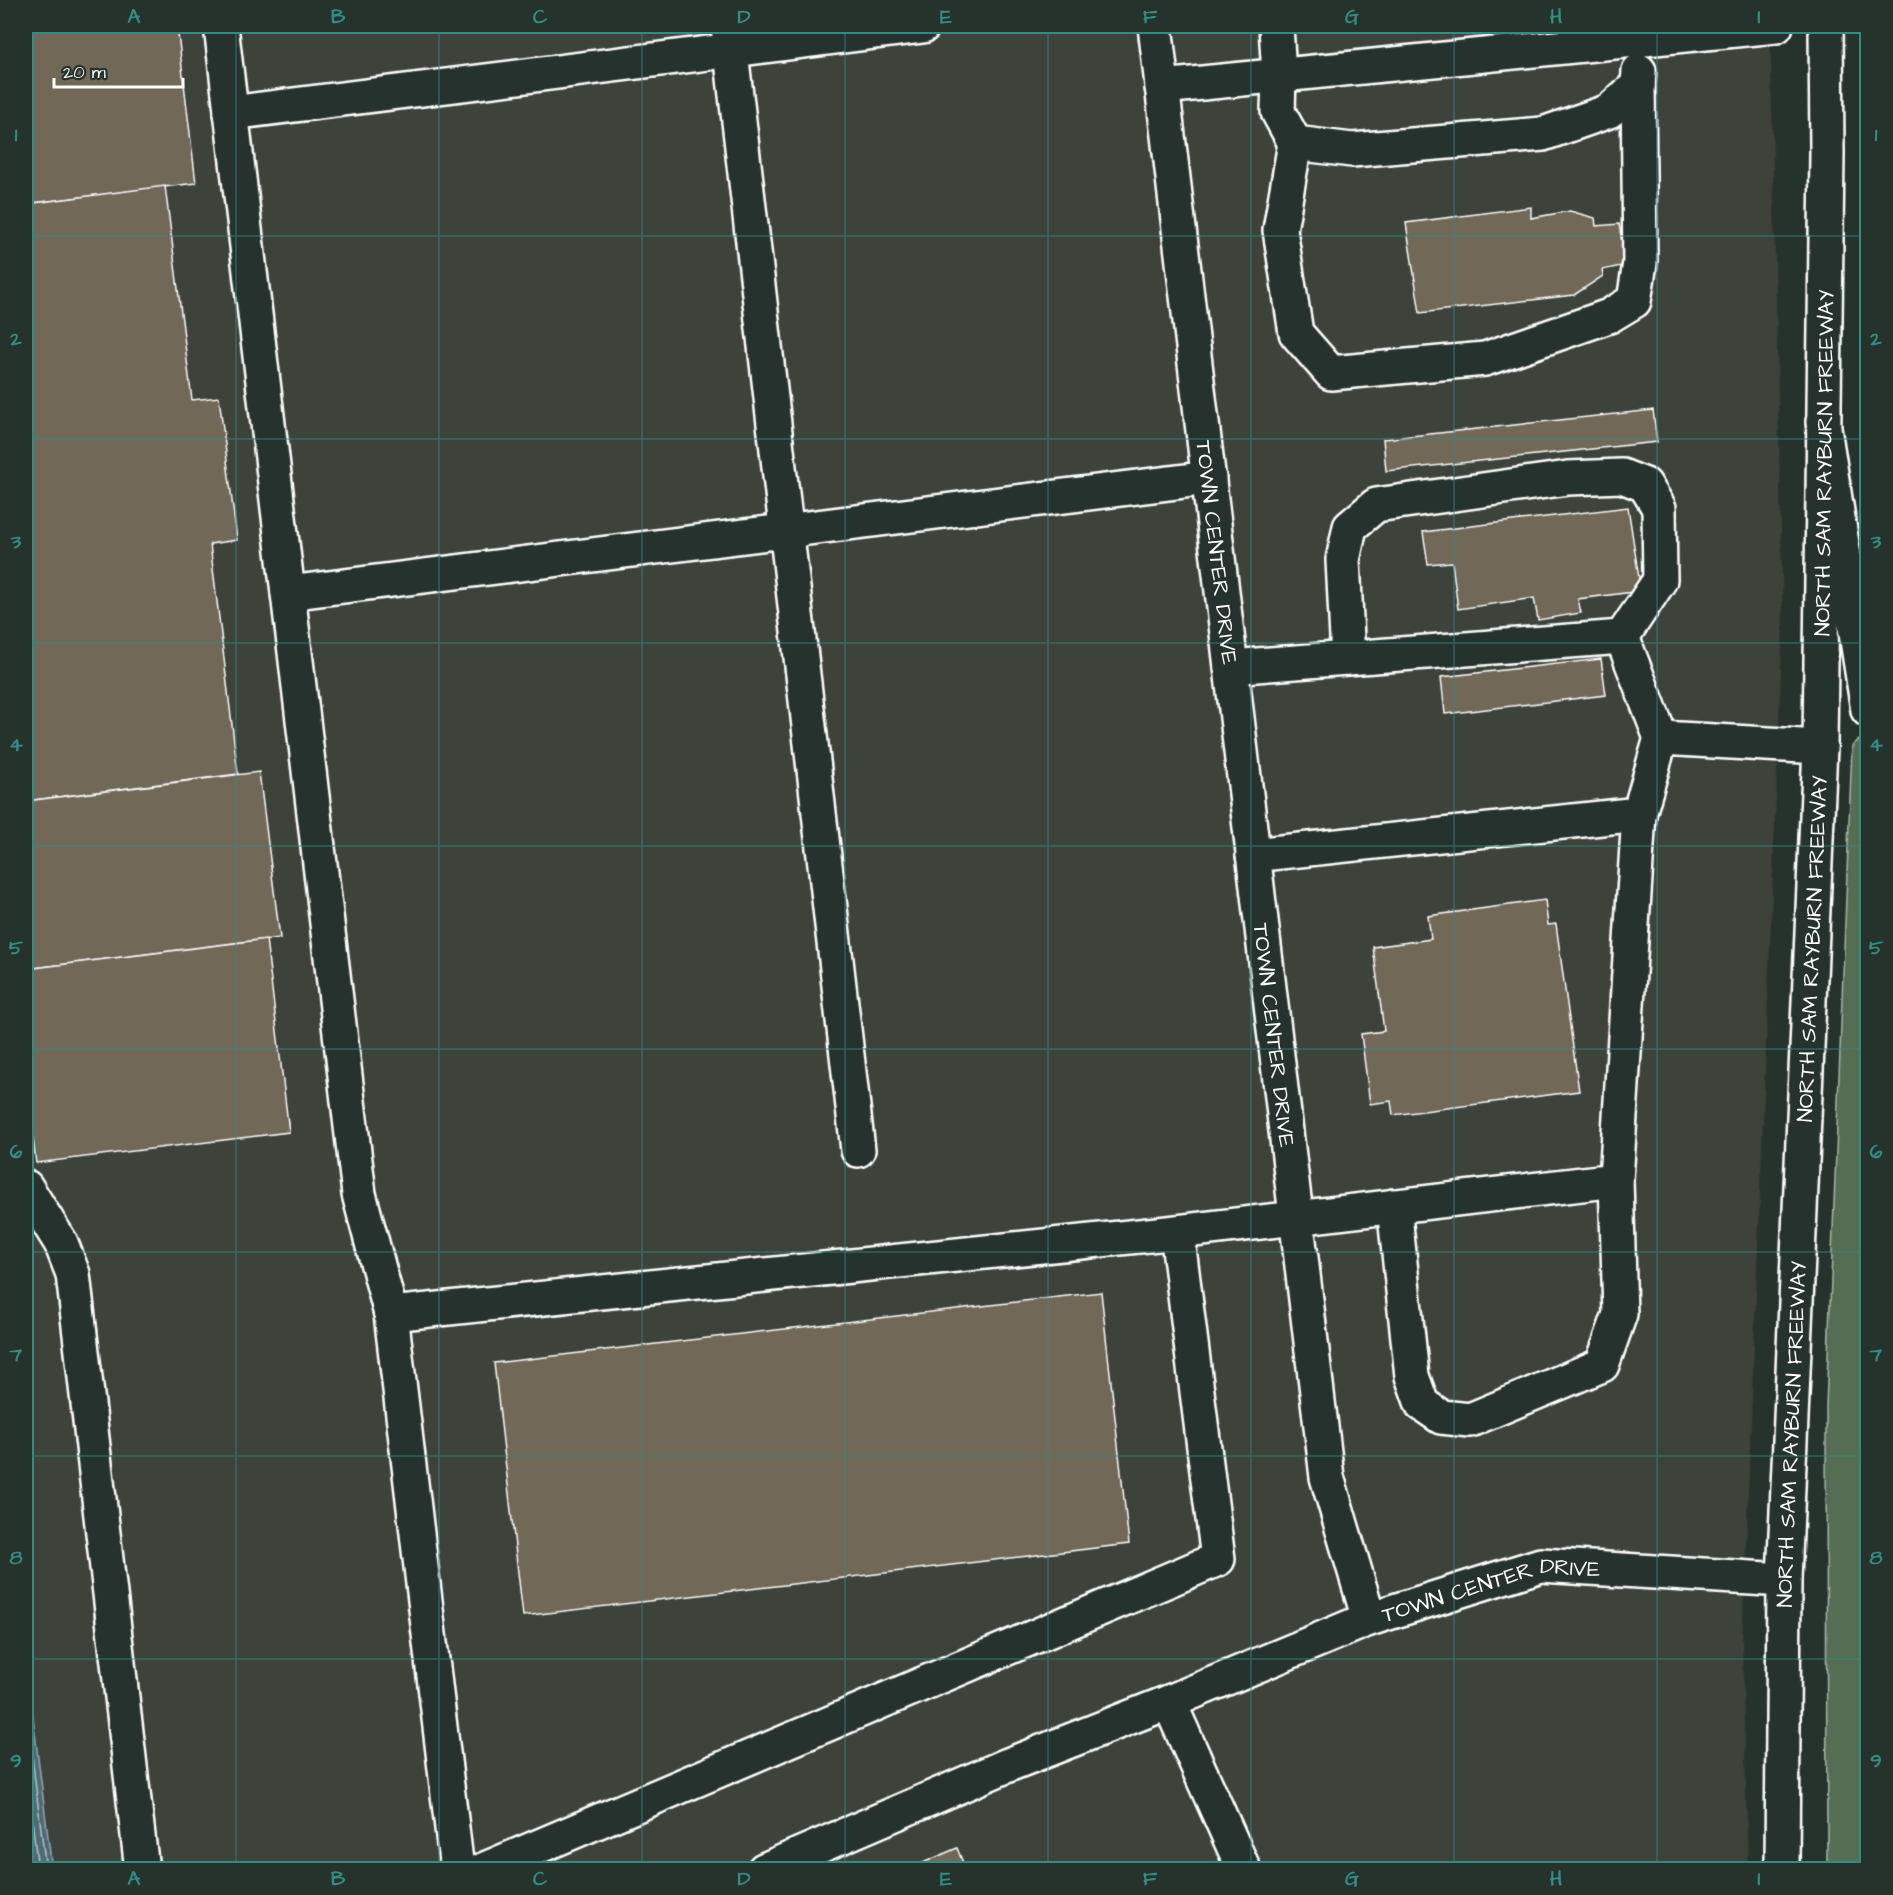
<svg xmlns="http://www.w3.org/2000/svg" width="1893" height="1895" font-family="'Architects Daughter',sans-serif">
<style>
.built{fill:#3c433a}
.green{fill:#546d52;stroke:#aab6a8;stroke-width:1.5}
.water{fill:#506a75;stroke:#96a6ac;stroke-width:1.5}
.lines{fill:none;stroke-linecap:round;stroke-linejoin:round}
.shore{stroke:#b9c3c8;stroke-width:1.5}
.building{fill:#716759;stroke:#fff;stroke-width:1.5}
.minor-casing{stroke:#fff;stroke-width:38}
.major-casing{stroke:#fff;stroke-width:38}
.highway-casing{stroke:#fff;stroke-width:38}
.minor{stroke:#26332d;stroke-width:33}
.major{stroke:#26332d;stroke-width:33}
.highway{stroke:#26332d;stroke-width:33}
.grid{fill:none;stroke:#338b84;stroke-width:1.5;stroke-opacity:0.55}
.labels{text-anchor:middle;stroke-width:4.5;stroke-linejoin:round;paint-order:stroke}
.street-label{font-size:22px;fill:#fff;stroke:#26332d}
.neatline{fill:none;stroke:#338b84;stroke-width:2}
.grid-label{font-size:20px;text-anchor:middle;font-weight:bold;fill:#338b84}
</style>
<rect width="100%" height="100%" fill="#26332d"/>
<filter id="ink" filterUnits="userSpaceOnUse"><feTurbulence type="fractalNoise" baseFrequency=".0167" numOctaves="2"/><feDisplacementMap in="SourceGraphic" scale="12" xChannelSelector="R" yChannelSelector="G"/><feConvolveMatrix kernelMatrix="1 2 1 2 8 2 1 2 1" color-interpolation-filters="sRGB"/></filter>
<g filter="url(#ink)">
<path class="built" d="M 26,26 L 1770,26 L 1783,621 L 1742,1644 L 1748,1869 L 26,1870 Z"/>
<path class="green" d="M 1859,740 L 1867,744 L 1868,748 L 1868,1869 L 1827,1870 L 1826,1407 L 1852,746 Z"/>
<path class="water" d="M 26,1661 L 52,1869 L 26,1869 Z"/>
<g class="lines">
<g class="shore">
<path d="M 26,1708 L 46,1870"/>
<path d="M 26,1768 L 38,1870"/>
</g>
</g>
<g class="building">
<path d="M 26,26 L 177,26 L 196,183 L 26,204 Z"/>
<path d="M 165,186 L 192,400 L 219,397 L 237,540 L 210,544 L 238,774 L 26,801 L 26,204 Z"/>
<path d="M 1531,207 L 1531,218 L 1570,211 L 1595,218 L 1596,226 L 1619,224 L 1626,265 L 1602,270 L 1603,276 L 1574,295 L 1420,313 L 1406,223 Z"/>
<path d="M 1653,410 L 1657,442 L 1386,471 L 1383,439 Z"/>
<path d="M 1628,507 L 1641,591 L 1578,599 L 1581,613 L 1538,620 L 1534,598 L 1458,609 L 1452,562 L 1428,564 L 1423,532 Z"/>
<path d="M 1601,659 L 1606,695 L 1445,714 L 1441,677 Z"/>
<path d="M 259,772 L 280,938 L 26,969 L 26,801 Z"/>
<path d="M 1545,900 L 1548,925 L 1556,924 L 1579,1091 L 1393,1115 L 1391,1101 L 1370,1104 L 1361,1034 L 1384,1031 L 1373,947 L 1431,939 L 1428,916 Z"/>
<path d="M 266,939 L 289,1132 L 36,1163 L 26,1081 L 26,969 Z"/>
<path d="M 1101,1292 L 1129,1544 L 523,1616 L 494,1363 Z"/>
<path d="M 957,1848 L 966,1870 L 907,1870 Z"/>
</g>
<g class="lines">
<defs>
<g id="minor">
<path d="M 221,26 L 359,1194 L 391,1314 L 457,1870"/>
<path d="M 728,26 L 858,1150"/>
<path id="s1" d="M 1155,26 L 1327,1477 L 1369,1619 L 1541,1565 L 1784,1580"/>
<path d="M 1276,26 L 1279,75 L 1278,112 L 1295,143 L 1280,230 L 1296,333 L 1331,373 L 1485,359 L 1609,316 L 1634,301 L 1640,263 L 1638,85"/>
<path d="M 1162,87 L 1776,26"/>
<path d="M 231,113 L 923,26"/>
<path d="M 1295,143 L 1352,150 L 1543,134 L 1609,111 L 1638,85 L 1639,71"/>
<path d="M 288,593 L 1209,478"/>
<path d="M 1348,658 L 1343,560 L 1350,527 L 1376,505 L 1568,478 L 1622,476 L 1645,485 L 1659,508 L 1660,580 L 1622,637"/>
<path d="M 1231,667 L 1622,637 L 1661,738"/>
<path d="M 1253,855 L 1639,814"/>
<path d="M 26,1187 L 61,1243 L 73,1274 L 142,1870"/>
<path d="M 1394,1206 L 1412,1376 L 1422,1404 L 1441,1417 L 1470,1420 L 1602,1365 L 1620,1314 L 1616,1180"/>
<path d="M 391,1314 L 1177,1232 L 1616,1180 L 1639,814 L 1661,738 L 1820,747"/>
<path d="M 483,1870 L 1218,1559 L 1177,1232"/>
<path d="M 764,1870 L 1008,1765 L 1169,1702"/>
<path d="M 1244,1870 L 1169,1702 L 1369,1619"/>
</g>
<g id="major">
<path id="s2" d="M 1782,1870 L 1784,1580 L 1820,747 L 1827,153 L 1826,26"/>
</g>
<path id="highway" d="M 1823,422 L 1868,710"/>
</defs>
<use href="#minor" class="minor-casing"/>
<use href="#major" class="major-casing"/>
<use href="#highway" class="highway-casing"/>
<use href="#minor" class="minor"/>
<use href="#major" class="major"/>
<use href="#highway" class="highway"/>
</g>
</g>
<path class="grid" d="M 236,26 L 236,1870M 439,26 L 439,1870M 642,26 L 642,1870M 845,26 L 845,1870M 1048,26 L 1048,1870M 1251,26 L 1251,1870M 1454,26 L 1454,1870M 1657,26 L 1657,1870M 26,236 L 1868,236M 26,439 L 1868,439M 26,643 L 1868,643M 26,846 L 1868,846M 26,1049 L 1868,1049M 26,1252 L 1868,1252M 26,1456 L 1868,1456M 26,1659 L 1868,1659"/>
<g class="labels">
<g class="street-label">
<text dy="8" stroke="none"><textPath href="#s2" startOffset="1408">NORTH SAM RAYBURN FREEWAY</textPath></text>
<text dy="8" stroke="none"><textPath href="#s1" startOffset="530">TOWN CENTER DRIVE</textPath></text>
<text dy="8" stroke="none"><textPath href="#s2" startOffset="922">NORTH SAM RAYBURN FREEWAY</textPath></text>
<text dy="8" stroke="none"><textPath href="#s1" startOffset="1016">TOWN CENTER DRIVE</textPath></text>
<text dy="8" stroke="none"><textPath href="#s2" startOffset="436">NORTH SAM RAYBURN FREEWAY</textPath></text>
<text dy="8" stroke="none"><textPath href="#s1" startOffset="1736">TOWN CENTER DRIVE</textPath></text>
</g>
</g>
<rect width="1893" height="1895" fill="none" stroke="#26332d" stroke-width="66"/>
<path d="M54 78v9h129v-9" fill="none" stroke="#ffffff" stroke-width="3"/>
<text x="63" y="78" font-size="18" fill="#ffffff" stroke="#26332d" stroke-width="4.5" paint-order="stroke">20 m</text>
<rect x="33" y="33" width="1827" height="1829" class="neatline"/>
<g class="grid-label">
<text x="134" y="23">A</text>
<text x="338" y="23">B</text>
<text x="540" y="23">C</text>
<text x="744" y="23">D</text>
<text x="946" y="23">E</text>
<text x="1150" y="23">F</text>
<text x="1352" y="23">G</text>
<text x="1556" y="23">H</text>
<text x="1759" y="23">I</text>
<text x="16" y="141">1</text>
<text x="1876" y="141">1</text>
<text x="16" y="345">2</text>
<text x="1876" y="345">2</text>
<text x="16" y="548">3</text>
<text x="1876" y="548">3</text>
<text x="16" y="751">4</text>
<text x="1876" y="751">4</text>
<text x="16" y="954">5</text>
<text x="1876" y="954">5</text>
<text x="16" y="1158">6</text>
<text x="1876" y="1158">6</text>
<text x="16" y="1361">7</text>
<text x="1876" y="1361">7</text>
<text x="16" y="1564">8</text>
<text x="1876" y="1564">8</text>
<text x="16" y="1767">9</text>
<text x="1876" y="1767">9</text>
<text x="134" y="1885">A</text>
<text x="338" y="1885">B</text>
<text x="540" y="1885">C</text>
<text x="744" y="1885">D</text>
<text x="946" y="1885">E</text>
<text x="1150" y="1885">F</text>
<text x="1352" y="1885">G</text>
<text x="1556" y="1885">H</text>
<text x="1759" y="1885">I</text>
</g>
</svg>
